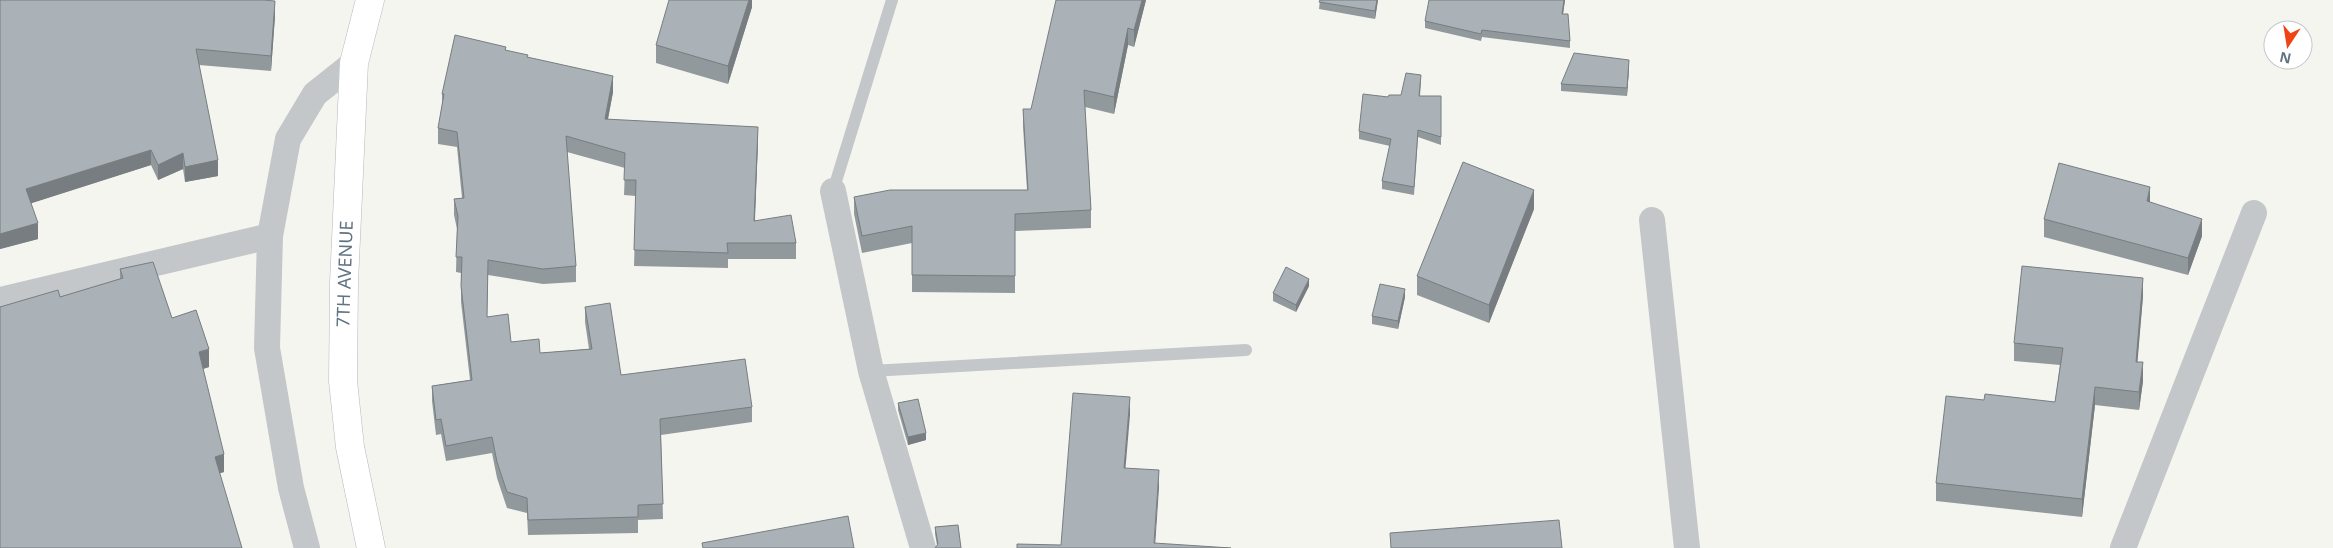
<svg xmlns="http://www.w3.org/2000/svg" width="2333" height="548" font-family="'Noto Sans',sans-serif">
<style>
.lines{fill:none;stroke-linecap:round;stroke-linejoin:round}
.secondary-casing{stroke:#b3b9bd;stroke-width:29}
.lane{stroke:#c3c7ca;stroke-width:12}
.street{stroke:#c3c7ca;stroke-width:26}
.secondary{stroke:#fff;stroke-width:28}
.wall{fill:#92999d}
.shaded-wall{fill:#777d80}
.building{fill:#aab2b7;stroke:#777d80}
.labels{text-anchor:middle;stroke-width:5;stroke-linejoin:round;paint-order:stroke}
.street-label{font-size:18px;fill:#617483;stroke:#fff}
</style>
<rect width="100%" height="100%" fill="#f5f5f0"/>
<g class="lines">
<defs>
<path id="secondary" d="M 370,0 L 354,63 L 344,283 L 343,381 L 350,447 L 371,548"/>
</defs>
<use href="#secondary" class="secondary-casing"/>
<g class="lane">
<path d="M 833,191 L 892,0"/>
<path d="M 871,371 L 1246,350"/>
</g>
<g class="street">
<path d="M 833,191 L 871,371 L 923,548"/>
<path d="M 1652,220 L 1687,548"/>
<path d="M 0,300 L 270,236"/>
<path d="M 307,548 L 291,488 L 267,348 L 270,236 L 288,139 L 315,94 L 354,63"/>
<path d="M 2123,548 L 2254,213"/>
</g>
<use href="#secondary" class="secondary"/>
</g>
<g class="wall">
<path d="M 0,0 L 275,16 L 271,71 L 199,65 L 218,176 L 185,182 L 183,169 L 158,180 L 151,165 L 31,203 L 38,239 L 0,249 Z"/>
<path d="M 752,0 L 752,7 L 728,84 L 656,63 L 656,45 Z"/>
<path d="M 1146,0 L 1134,47 L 1128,45 L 1114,114 L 1085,107 L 1091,210 L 1091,228 L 1015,231 L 1015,293 L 912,292 L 912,243 L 862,253 L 854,214 L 854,197 L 1027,190 L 1023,126 L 1023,109 L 1031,109 Z"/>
<path d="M 1320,0 L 1378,0 L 1375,19 L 1319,9 Z"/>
<path d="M 1565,0 L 1563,14 L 1570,41 L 1570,48 L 1482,37 L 1481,41 L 1425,28 L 1425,21 Z"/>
<path d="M 506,51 L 528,57 L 613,92 L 608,119 L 758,142 L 755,221 L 796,243 L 796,259 L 728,259 L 728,268 L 634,266 L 636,196 L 624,195 L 625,168 L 567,152 L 576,266 L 576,282 L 543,284 L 488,275 L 487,316 L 511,342 L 540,353 L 589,349 L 585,322 L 585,307 L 621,375 L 752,407 L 752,422 L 661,435 L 663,519 L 638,520 L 638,533 L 528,535 L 527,513 L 507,508 L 497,478 L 492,453 L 446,461 L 441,434 L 436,435 L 432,401 L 432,386 L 470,380 L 461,302 L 461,273 L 456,272 L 457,229 L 454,215 L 454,199 L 462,198 L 457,147 L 438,144 L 438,128 L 442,105 L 442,94 Z"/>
<path d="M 1629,68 L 1627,96 L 1561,91 L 1561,84 Z"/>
<path d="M 1421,82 L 1420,96 L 1441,96 L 1441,145 L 1418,137 L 1414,195 L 1382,189 L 1382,181 L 1390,146 L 1359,139 L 1359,131 L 1388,97 L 1401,95 Z"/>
<path d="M 2150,202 L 2202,236 L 2188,275 L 2044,237 L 2044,219 Z"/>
<path d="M 1534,209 L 1489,323 L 1417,295 L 1417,276 Z"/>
<path d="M 120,269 L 172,318 L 209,367 L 203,369 L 224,472 L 0,548 L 60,297 L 120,279 Z"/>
<path d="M 1309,286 L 1296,312 L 1273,301 L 1273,293 Z"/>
<path d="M 2143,296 L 2137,362 L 2143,381 L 2139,410 L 2095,405 L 2082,517 L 1936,501 L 1936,483 L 1984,400 L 2055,402 L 2060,365 L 2014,361 L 2014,343 Z"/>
<path d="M 1405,297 L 1398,329 L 1372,324 L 1372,316 Z"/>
<path d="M 898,403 L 926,440 L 908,445 L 898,410 Z"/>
<path d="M 958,525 L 937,545 L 935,534 L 935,527 Z"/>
</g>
<g class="shaded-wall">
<path d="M 749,0 L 752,0 L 752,7 L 728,84 L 728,66 Z"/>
<path d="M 1142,0 L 1146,0 L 1134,47 L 1134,30 Z"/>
<path d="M 1377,0 L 1378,0 L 1375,19 L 1375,11 Z"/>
<path d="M 1564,0 L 1565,0 L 1562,21 L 1562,14 Z"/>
<path d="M 275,1 L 275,16 L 271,71 L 271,56 Z"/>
<path d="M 1128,28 L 1128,45 L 1114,114 L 1114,97 Z"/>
<path d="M 1629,60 L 1629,68 L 1627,96 L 1627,88 Z"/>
<path d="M 613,76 L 613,92 L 605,134 L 605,119 Z"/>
<path d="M 758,127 L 758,142 L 754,236 L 754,221 Z"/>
<path d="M 151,150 L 151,165 L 26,205 L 26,189 Z"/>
<path d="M 183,153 L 183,169 L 158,180 L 158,165 Z"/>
<path d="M 218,160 L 218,176 L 185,182 L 185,167 Z"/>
<path d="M 2150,187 L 2150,205 L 2147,201 Z"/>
<path d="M 1534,190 L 1534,209 L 1489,323 L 1489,305 Z"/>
<path d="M 2202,219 L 2202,236 L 2188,275 L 2188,258 Z"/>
<path d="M 38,223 L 38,239 L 0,249 L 0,234 Z"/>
<path d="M 2143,278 L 2143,296 L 2136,380 L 2136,362 Z"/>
<path d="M 1309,279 L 1309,286 L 1296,312 L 1296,305 Z"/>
<path d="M 1405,289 L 1405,297 L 1398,329 L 1398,321 Z"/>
<path d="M 209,349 L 209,367 L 199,370 L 199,352 Z"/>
<path d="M 2143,362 L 2143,381 L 2139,410 L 2139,392 Z"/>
<path d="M 2095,387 L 2095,405 L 2082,517 L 2082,499 Z"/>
<path d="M 1130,397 L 1130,415 L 1124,486 L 1124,468 Z"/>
<path d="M 926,433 L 926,440 L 908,445 L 908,437 Z"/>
<path d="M 224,454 L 224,472 L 215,474 L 215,457 Z"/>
<path d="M 1159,470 L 1159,488 L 1155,548 L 1154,548 Z"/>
</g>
<g class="building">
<path d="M 0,0 L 263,0 L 275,1 L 271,56 L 196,49 L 218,160 L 185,167 L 183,153 L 158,165 L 151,150 L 26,189 L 38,223 L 0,234 Z"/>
<path d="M 669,0 L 749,0 L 728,66 L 656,45 Z"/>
<path d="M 1056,0 L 1142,0 L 1134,30 L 1128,28 L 1114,97 L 1084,90 L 1091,210 L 1015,214 L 1015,276 L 912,275 L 912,226 L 862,236 L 854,197 L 890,190 L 1028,190 L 1023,109 L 1031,109 Z"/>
<path d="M 1320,0 L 1377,0 L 1375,11 L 1319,2 Z"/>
<path d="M 1429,0 L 1564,0 L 1562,14 L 1568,14 L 1570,41 L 1482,30 L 1481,34 L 1425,21 Z"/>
<path d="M 455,35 L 506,47 L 505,50 L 528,55 L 527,57 L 613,76 L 605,119 L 758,127 L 754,221 L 791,215 L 796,243 L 727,243 L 728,253 L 634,250 L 636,180 L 624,180 L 625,153 L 566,136 L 576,266 L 543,269 L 488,260 L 487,317 L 508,314 L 511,342 L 539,339 L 540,353 L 592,349 L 585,307 L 610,303 L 621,375 L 745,359 L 752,407 L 660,419 L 663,504 L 638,505 L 638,517 L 528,520 L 527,498 L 507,492 L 497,462 L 492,437 L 446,446 L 441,419 L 436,420 L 432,386 L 472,380 L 461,286 L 462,257 L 456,257 L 458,216 L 454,199 L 464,198 L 457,132 L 438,128 L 444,94 L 442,94 Z"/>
<path d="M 1574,53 L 1629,60 L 1627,88 L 1561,84 Z"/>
<path d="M 1406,73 L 1421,75 L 1419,96 L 1441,96 L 1441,137 L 1418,130 L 1414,187 L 1382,181 L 1391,139 L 1359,131 L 1363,94 L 1388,97 L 1389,95 L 1401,95 Z"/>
<path d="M 1463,162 L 1534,190 L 1489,305 L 1417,276 Z"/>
<path d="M 2059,163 L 2150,187 L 2147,201 L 2202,219 L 2188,258 L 2044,219 Z"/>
<path d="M 153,262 L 172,318 L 196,310 L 209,349 L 199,352 L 224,454 L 215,457 L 242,548 L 0,548 L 0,307 L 58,290 L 60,297 L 123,278 L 120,269 Z"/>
<path d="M 2022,266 L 2143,278 L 2136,362 L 2143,362 L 2139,392 L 2095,387 L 2082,499 L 1936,483 L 1946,396 L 1984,400 L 1985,394 L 2055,402 L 2063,348 L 2014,343 Z"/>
<path d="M 1286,267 L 1309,279 L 1296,305 L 1273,293 Z"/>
<path d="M 1380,284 L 1405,289 L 1398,321 L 1372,316 Z"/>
<path d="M 1073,393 L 1130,397 L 1124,468 L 1159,470 L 1154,543 L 1231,548 L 1017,548 L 1017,544 L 1061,545 Z"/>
<path d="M 918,399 L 926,433 L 908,437 L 898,403 Z"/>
<path d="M 848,516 L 854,548 L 703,548 L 702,543 Z"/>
<path d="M 1559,520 L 1562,548 L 1391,548 L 1390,533 Z"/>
<path d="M 958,525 L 961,548 L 935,548 L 938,544 L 935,527 Z"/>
</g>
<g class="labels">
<g class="street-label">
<text transform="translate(345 274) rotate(-88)" y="6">7TH AVENUE</text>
</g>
</g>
<g transform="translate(2288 45) rotate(192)"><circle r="24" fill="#ffffff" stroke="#c0c7cd"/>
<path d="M0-4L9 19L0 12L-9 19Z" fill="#ef4515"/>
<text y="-8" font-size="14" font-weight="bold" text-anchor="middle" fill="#617483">N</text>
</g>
</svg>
